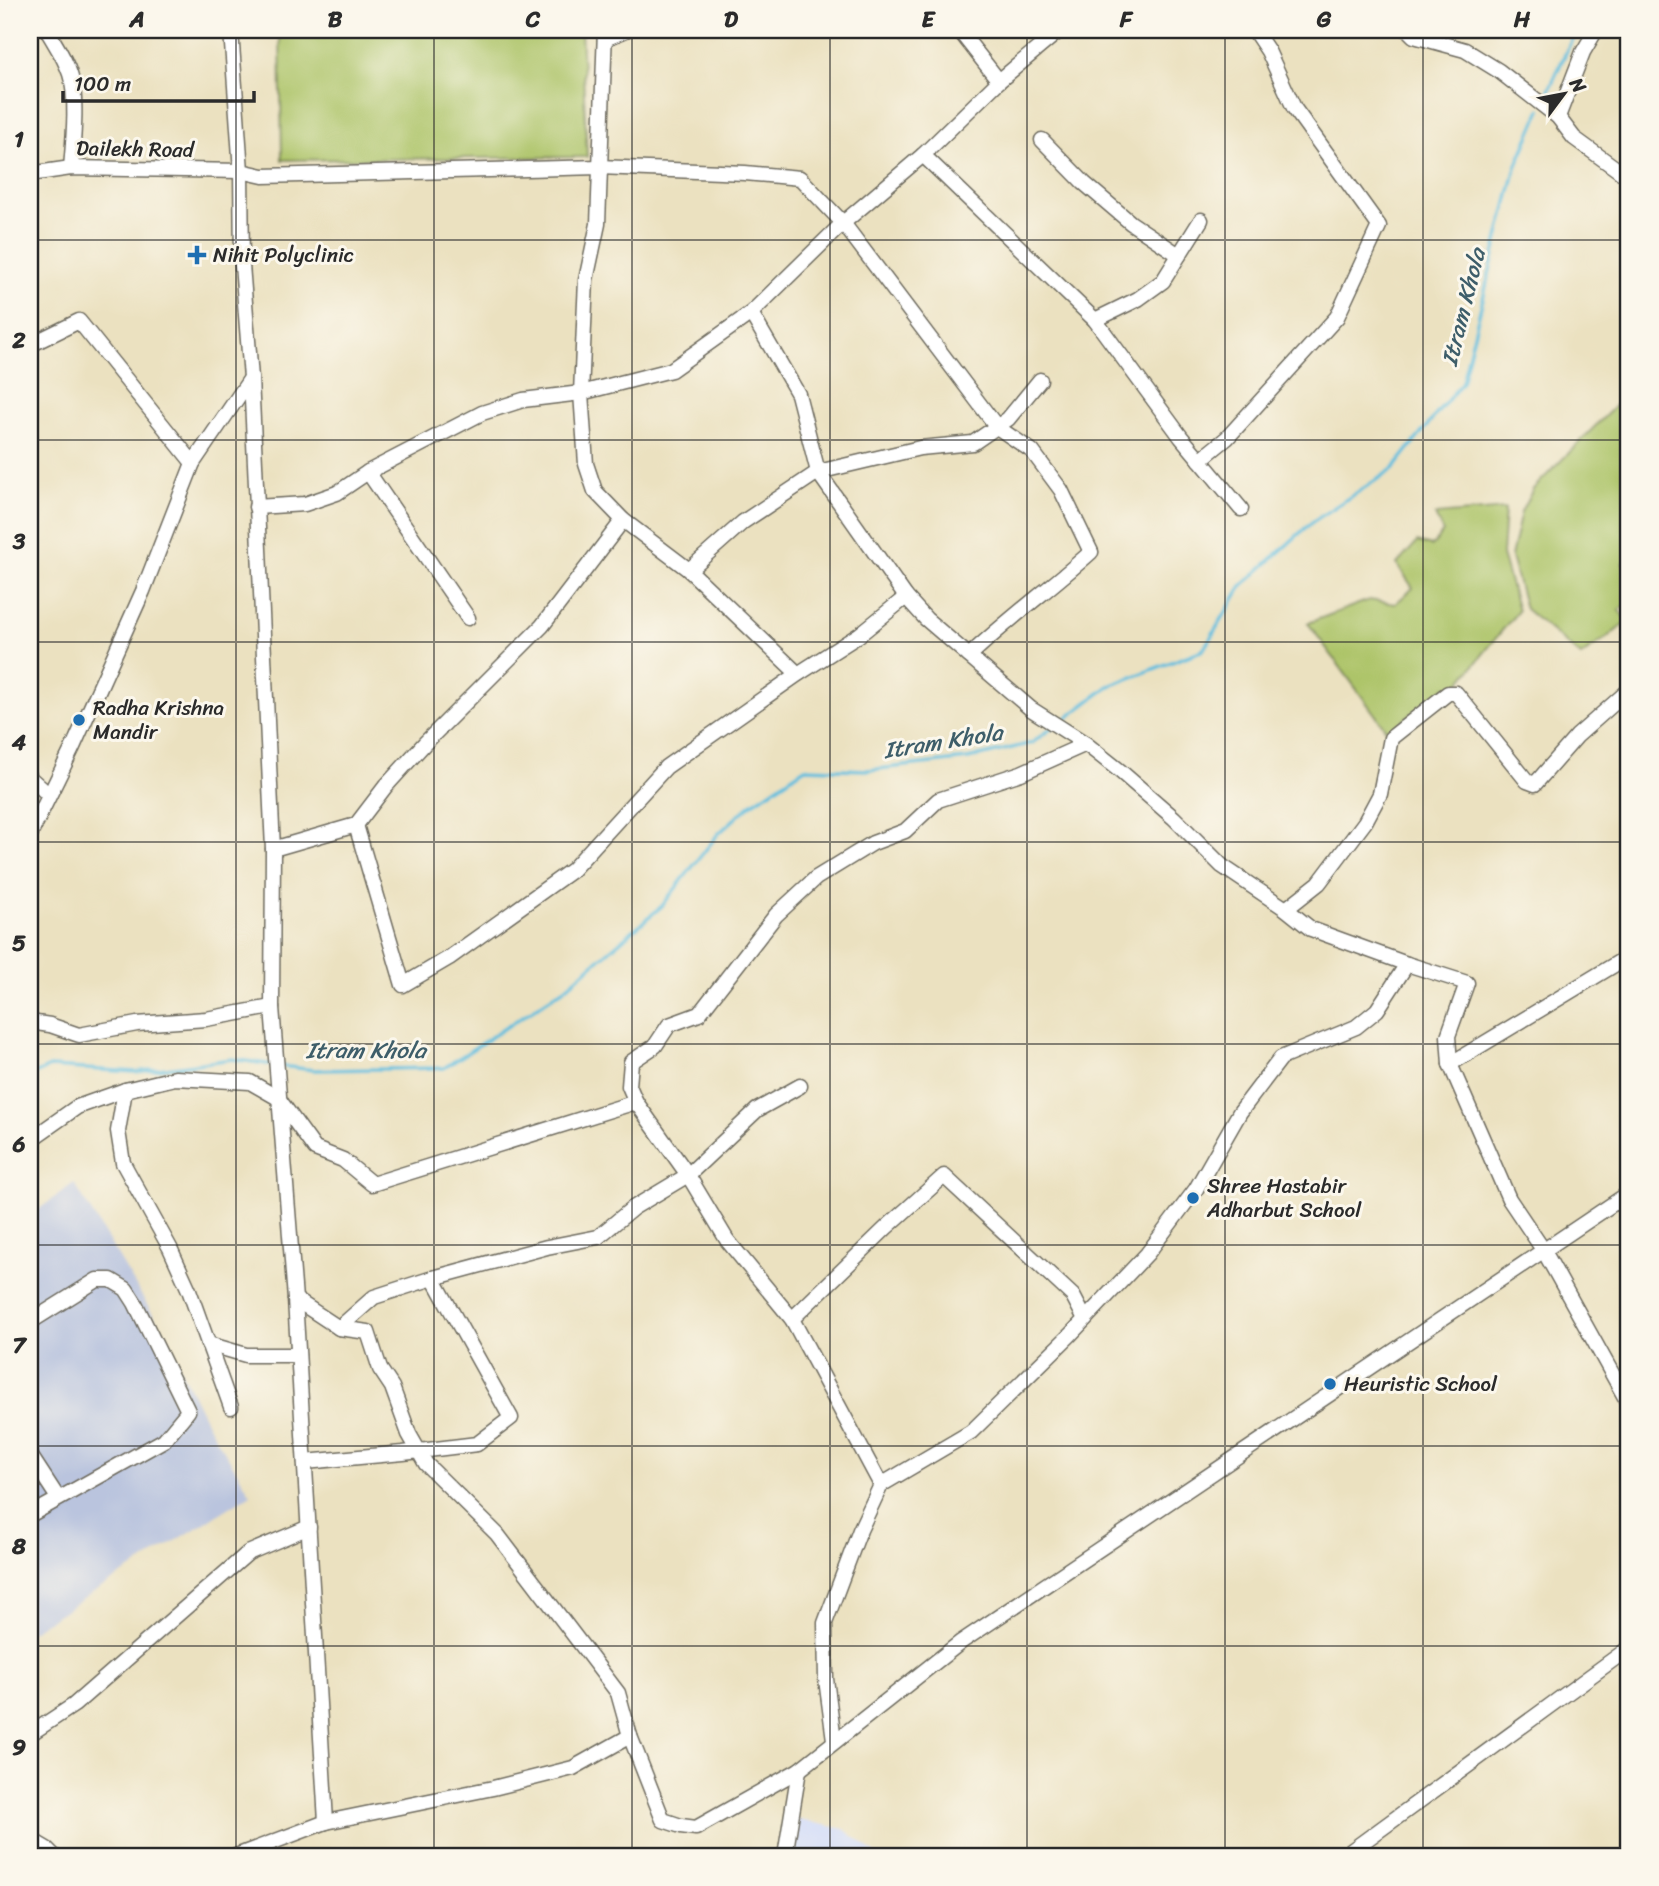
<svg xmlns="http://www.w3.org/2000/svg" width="1659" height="1886" font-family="Sriracha,sans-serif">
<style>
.built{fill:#cfdafa}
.industrial{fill:#bac4de}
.green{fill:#adc469;stroke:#6c784a;stroke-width:2}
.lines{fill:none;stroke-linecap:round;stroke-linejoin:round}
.stream{stroke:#60bede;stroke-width:3.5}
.minor-casing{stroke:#6e6b5f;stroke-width:17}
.minor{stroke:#fff;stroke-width:14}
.grid{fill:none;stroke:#2b2b2b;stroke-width:2;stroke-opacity:0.55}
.poi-dot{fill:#1f6fb2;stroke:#fbf7ec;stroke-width:2.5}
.labels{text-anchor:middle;stroke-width:6;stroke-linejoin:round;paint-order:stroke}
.street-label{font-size:21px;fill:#2b2b2b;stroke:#fbf7ec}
.poi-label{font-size:21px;fill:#2b2b2b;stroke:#fbf7ec;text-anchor:start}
.water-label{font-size:23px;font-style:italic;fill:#3e5e6a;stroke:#fbf7ec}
.neatline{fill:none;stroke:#2b2b2b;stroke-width:2.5}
.grid-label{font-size:23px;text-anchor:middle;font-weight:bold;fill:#2b2b2b}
</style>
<rect width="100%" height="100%" fill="#fbf7ec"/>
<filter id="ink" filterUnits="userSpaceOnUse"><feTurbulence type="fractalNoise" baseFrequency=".0143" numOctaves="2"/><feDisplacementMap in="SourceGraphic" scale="14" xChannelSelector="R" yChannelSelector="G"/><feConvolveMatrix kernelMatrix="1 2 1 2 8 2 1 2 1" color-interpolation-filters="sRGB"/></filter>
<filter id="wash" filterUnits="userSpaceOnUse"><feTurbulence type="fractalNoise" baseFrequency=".00686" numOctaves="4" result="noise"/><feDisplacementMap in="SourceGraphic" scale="28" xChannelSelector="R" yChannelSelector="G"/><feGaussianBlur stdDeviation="1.57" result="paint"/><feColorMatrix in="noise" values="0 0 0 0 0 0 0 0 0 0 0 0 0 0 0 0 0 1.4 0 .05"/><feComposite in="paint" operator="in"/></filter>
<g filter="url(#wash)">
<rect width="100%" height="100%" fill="#ebe1c0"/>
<path class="built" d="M 794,1819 L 844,1829 L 878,1856 L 787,1856 Z"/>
<path class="industrial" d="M 74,1183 L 155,1318 L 208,1425 L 251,1494 L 30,1632 L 30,1216 Z"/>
<g class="green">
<path d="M 280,30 L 581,30 L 587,157 L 282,160 Z"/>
<path d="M 1625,396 L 1629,400 L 1629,559 L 1623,563 L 1629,573 L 1629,603 L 1619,610 L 1628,622 L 1581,656 L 1525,609 L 1511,557 L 1521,512 L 1533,489 Z"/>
<path d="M 1505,509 L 1502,555 L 1518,611 L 1458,685 L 1445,688 L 1388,732 L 1308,623 L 1369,600 L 1395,604 L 1413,588 L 1397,564 L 1417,542 L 1432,546 L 1443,532 L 1435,515 Z"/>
</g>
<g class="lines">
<g class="stream">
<path d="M 1544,101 L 1576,30"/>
<path d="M 1060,723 L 1109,686 L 1203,650 L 1242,586 L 1312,522 L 1393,469 L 1462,382 L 1516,167 L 1541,109"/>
<path d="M 281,1066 L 314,1070 L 444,1068 L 564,989 L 662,906 L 718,834 L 750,805 L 805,768 L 869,770 L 968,759 L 1032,743 L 1053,727"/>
<path d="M 30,1076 L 50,1067 L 136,1072 L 232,1059 L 274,1065"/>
</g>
</g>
</g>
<g filter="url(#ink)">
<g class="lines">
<defs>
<g id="minor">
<path d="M 47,30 C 55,44 65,58 70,74 C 78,98 73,143 71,168"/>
<path d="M 231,30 L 241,171 L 242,265 L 251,378 L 273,849 L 272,1007 L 295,1299 L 326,1822"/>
<path d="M 605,30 L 598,224 L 586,280 L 581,393 L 586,464 L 595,491 L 623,520 L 689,570 L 798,674"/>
<path d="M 959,30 L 999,81"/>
<path d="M 1408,30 L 1414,36 L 1465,50 L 1499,71 L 1558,117 L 1574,138 L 1629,178"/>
<path d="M 605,39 L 626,30"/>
<path d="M 1558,117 L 1583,52 L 1596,30"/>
<path d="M 1042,140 L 1084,183 L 1131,223 L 1179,255"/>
<path d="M 923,155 L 1095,320 L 1181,437 L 1241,509"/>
<path d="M 30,174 L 71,168 L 241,171 L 263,176 L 599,167 L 745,173 L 800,178 L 843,223 L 997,427 L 1032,451 L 1061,490 L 1091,552 C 1051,588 1008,619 969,656"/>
<path d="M 751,313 L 798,394 L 818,472 L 906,597 L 926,619 L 1031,709 L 1086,744 L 1120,771 L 1174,818 L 1222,866 L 1286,909 L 1311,929 L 1407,964 L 1467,983 L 1448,1036 L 1450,1064 L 1509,1199 L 1544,1251 L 1629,1404"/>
<path d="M 1095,320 L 1138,299 L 1163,281 L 1201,220"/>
<path d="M 30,345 L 79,321 L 193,463"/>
<path d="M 1200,460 L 1227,438 L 1337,317 L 1379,226 L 1294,108 L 1268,51 L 1254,30"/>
<path d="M 368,472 L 468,618"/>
<path d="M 256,507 L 305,504 L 337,493 L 368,472 L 482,413 L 523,400 L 581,393 L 671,370 L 751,313 L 843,223 L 923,155 L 999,81 L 1060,30"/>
<path d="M 689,570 L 743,522 L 818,472 L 920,448 L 973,443 L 1008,419 L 1040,380"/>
<path d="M 30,778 L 49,795"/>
<path d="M 356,825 L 403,985 L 449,958 L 572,870 L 666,767 L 798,674 L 859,635 L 906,597"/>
<path d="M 30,835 L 73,747 L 143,591 L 193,463 L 251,378"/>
<path d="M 273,849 L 356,825 L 385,787 L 425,743 L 542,626 L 623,520"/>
<path d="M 1286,909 L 1319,883 L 1365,822 L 1380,794 L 1391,738 L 1448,693 L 1456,693 L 1527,781 L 1535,784 L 1577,736 L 1629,690"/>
<path d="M 30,1022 L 50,1025 L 79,1035 L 137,1024 L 206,1019 L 272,1007"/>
<path d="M 1450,1064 L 1629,956"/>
<path d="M 125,1090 L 118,1131 L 123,1163 L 170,1248 L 189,1290 L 231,1407"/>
<path d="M 636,1102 L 629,1086 L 631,1062 L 655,1046 L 669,1025 L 699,1014 L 776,915 L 816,878 L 873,843 L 905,831 L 938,800 L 1021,773 L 1086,744"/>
<path d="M 30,1140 L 77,1107 L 125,1090 L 175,1078 L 250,1082 L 278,1098 L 315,1149 L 343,1160 L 372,1184 L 636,1102 L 688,1175 L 727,1240 L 792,1319 L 881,1485"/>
<path d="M 295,1299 L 339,1328 L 374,1297 L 433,1278 L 547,1247 L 598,1237 L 633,1208 L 688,1175 L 757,1110 L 800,1086"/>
<path d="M 792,1319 L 887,1227 L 944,1176 L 1073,1296 L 1085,1319"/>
<path d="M 30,1322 L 97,1280 L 111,1280 L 126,1289 L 135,1303 L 188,1411 L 164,1440 L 30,1515"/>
<path d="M 339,1328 L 368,1332 L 380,1369 L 392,1387 L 409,1434 L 426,1464 L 497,1534 L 618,1693 L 630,1736"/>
<path d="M 208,1344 L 246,1355 L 298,1355"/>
<path d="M 30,1455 L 58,1498"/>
<path d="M 305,1462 L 403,1453 L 477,1444 L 511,1418 L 433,1278"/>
<path d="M 30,1734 L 74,1705 L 248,1553 L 309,1527"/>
<path d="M 834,1740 L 826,1679 L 825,1623 L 860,1530 L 881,1485 L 971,1432 L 1070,1335 L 1147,1254 L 1196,1189 L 1240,1112 L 1281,1058 L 1356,1027 L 1377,1010 L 1407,964"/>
<path d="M 30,1839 L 47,1849 L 54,1856"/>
<path d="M 236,1856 L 326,1822 L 493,1788 L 573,1768 L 630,1736 L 663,1820 L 681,1826 L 696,1828 L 799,1770 L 961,1642 L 1629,1193"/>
<path d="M 785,1856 L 799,1770"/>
<path d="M 1344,1856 L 1629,1648"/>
</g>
</defs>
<use href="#minor" class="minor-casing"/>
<use href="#minor" class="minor"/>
</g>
</g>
<path class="grid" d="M 236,30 L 236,1856M 434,30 L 434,1856M 632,30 L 632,1856M 830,30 L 830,1856M 1027,30 L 1027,1856M 1225,30 L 1225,1856M 1423,30 L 1423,1856M 30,240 L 1629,240M 30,440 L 1629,440M 30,642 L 1629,642M 30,842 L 1629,842M 30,1044 L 1629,1044M 30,1245 L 1629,1245M 30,1446 L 1629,1446M 30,1646 L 1629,1646"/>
<g class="poi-dot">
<path d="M193.5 244.5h7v7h7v7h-7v7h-7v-7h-7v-7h7z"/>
<circle cx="79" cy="720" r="7"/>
<circle cx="1193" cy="1198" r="7"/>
<circle cx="1330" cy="1384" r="7"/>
</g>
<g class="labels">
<g class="street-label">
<text transform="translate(135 149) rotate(1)" y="7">Dailekh Road</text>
</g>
<g class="poi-label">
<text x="213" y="262">Nihit Polyclinic</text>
<text x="93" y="715">Radha Krishna<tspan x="93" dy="24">Mandir</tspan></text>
<text x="1207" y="1193">Shree Hastabir<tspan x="1207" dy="24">Adharbut School</tspan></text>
<text x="1344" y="1391">Heuristic School</text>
</g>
<g class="water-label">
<text transform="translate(1463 307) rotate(-76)" y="8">Itram Khola</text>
<text transform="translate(943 741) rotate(-9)" y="8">Itram Khola</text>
<text x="366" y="1058">Itram Khola</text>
</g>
</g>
<rect width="1659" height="1886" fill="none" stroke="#fbf7ec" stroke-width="77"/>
<g transform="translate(1564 94) rotate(58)" stroke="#fbf7ec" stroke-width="5" paint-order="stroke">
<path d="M0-5L12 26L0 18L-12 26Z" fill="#2b2b2b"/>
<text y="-10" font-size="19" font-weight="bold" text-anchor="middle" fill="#2b2b2b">N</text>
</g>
<path d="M63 91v10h191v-10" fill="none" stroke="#2b2b2b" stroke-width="3.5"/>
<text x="74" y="91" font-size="21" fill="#2b2b2b" stroke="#fbf7ec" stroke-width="5" paint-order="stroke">100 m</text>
<rect x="38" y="38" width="1582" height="1810" class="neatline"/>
<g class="grid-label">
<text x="137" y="27">A</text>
<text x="335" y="27">B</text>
<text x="533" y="27">C</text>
<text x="731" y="27">D</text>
<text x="928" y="27">E</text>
<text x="1126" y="27">F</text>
<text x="1324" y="27">G</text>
<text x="1522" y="27">H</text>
<text x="19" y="147">1</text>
<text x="19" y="348">2</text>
<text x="19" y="549">3</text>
<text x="19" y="750">4</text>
<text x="19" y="951">5</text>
<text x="19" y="1152">6</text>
<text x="19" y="1353">7</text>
<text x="19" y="1554">8</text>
<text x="19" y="1755">9</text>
</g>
</svg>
